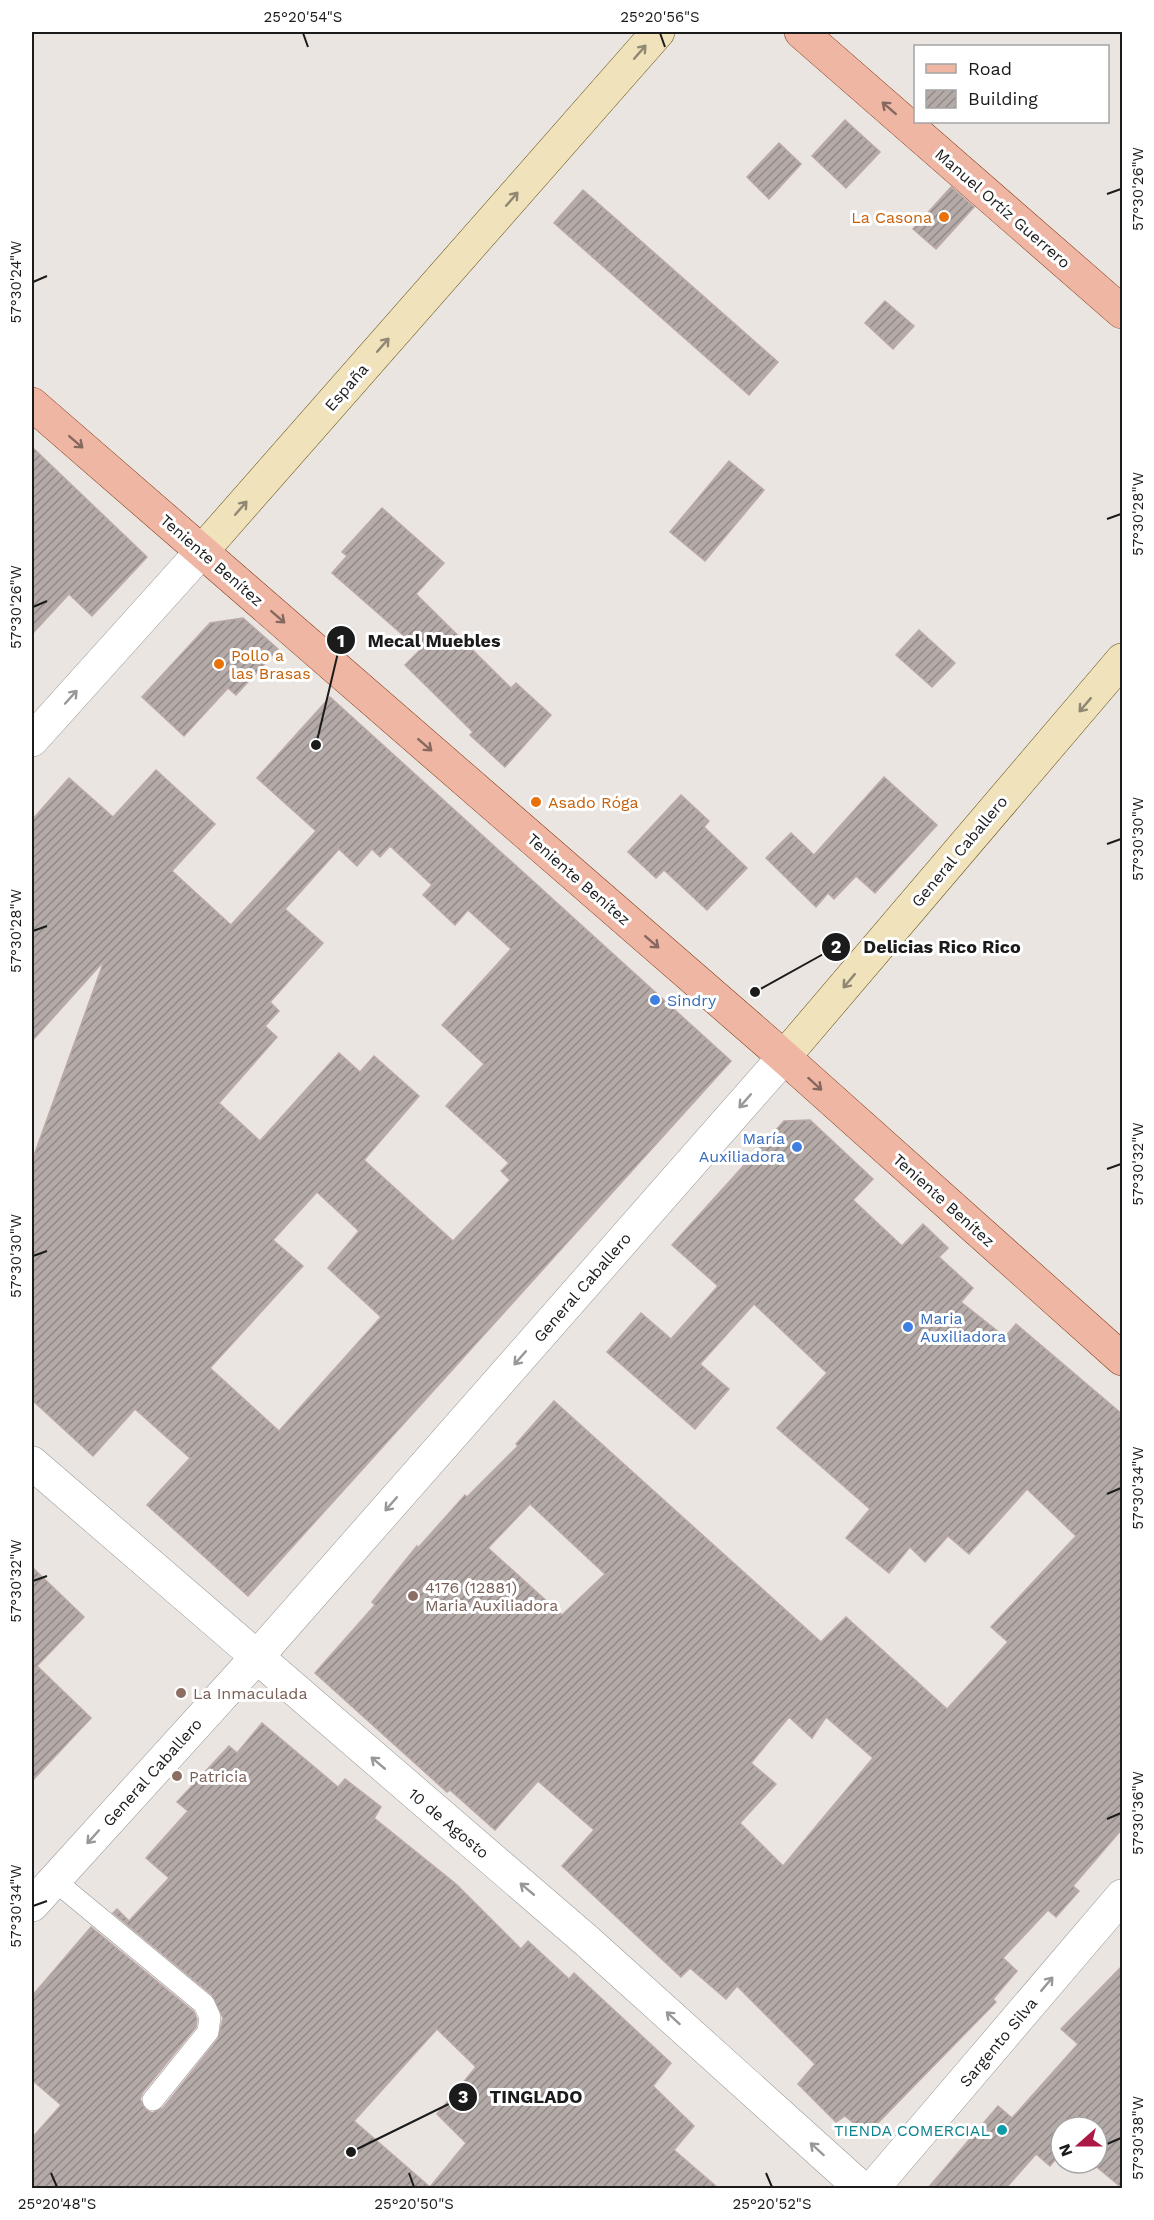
<svg xmlns="http://www.w3.org/2000/svg" width="1154" height="2220" font-family="'Work Sans',sans-serif">
<style>
.building{fill:url(#building-hatch);stroke:#bba9a6;stroke-width:1.5;fill-rule:evenodd}
.lines{fill:none;stroke-linecap:round;stroke-linejoin:round}
.lane-casing{stroke:#989898;stroke-width:22}
.street-casing{stroke:#989898;stroke-width:34}
.secondary-casing{stroke:#625212;stroke-width:34}
.primary-casing{stroke:#803912;stroke-width:34}
.lane{stroke:#fff;stroke-width:21}
.street{stroke:#fff;stroke-width:33}
.secondary{stroke:#f0e2bb;stroke-width:33}
.primary{stroke:#efb6a3;stroke-width:33}
.oneway{stroke:#908873}
.oneway2{stroke:#85685f}
.oneway3{stroke:#989898}
.ticks{fill:none;stroke:#1b1b1b;stroke-width:2}
.food-dot{fill:#e8710a;stroke:#fff;stroke-width:2}
.shop-dot{fill:#3f7fe0;stroke:#fff;stroke-width:2}
.education-dot{fill:#8d6e63;stroke:#fff;stroke-width:2}
.culture-dot{fill:#0f9aa8;stroke:#fff;stroke-width:2}
.labels{text-anchor:middle;stroke-width:6;stroke-linejoin:round;paint-order:stroke}
.street-label{font-size:16px;fill:#1b1b1b;stroke:#fff}
.food-label{font-size:16px;fill:#c56008;stroke:#fff;text-anchor:start}
.shop-label{font-size:16px;fill:#366cbe;stroke:#fff;text-anchor:start}
.education-label{font-size:16px;fill:#785e54;stroke:#fff;text-anchor:start}
.culture-label{font-size:16px;fill:#0d838f;stroke:#fff;text-anchor:end}
.leader{fill:none;stroke:#1b1b1b;stroke-width:2}
.callout-dot{fill:#1b1b1b;stroke:#fff;stroke-width:2}
.mark-label{font-size:18px;text-anchor:middle;font-weight:bold;fill:#fff}
.callout-label{font-size:18px;text-anchor:middle;font-weight:bold;fill:#1b1b1b;stroke:#fff;stroke-width:6;stroke-linejoin:round;paint-order:stroke}
.neatline{fill:none;stroke:#1b1b1b;stroke-width:2}
.ticks-label{font-size:15px;text-anchor:middle;fill:#1b1b1b}
</style>
<defs>
<pattern id="building-hatch" width="6" height="6" patternUnits="userSpaceOnUse" patternTransform="scale(1.5)"><rect width="6" height="6" fill="#b4aaa8"/><path d="M-1 1l2-2M0 6l6-6M5 7l2-2" fill="none" stroke="#928a88"/></pattern>
</defs>
<rect width="100%" height="100%" fill="#ebe5e2"/>
<g class="building">
<path d="M 845,120 L 880,152 L 846,188 L 812,156 Z"/>
<path d="M 779,143 L 801,164 L 769,199 L 747,177 Z"/>
<path d="M 951,187 L 974,207 L 936,249 L 913,229 Z"/>
<path d="M 583,190 L 778,362 L 749,395 L 554,223 Z"/>
<path d="M 885,301 L 914,326 L 893,349 L 865,323 Z"/>
<path d="M 32,447 L 147,557 L 92,616 L 69,594 L 32,634 Z"/>
<path d="M 729,461 L 764,490 L 705,561 L 670,532 Z"/>
<path d="M 382,508 L 444,563 L 416,594 L 511,688 L 516,683 L 551,715 L 505,767 L 470,735 L 473,732 L 405,665 L 420,650 L 332,573 L 347,556 L 342,552 Z"/>
<path d="M 243,618 L 278,649 L 236,695 L 228,688 L 184,736 L 142,697 L 210,623 Z"/>
<path d="M 919,630 L 955,663 L 932,687 L 896,655 Z"/>
<path d="M 330,697 L 731,1061 L 248,1596 L 147,1505 L 190,1458 L 135,1409 L 93,1456 L 32,1400 L 32,1161 L 104,961 L 32,1041 L 32,820 L 69,778 L 113,817 L 156,770 L 215,824 L 172,871 L 231,925 L 316,831 L 257,778 ZM 390,846 L 432,885 L 423,895 L 455,925 L 468,910 L 511,949 L 442,1025 L 484,1064 L 446,1106 L 509,1163 L 501,1171 L 510,1180 L 453,1241 L 364,1160 L 419,1096 L 374,1056 L 360,1072 L 339,1053 L 260,1141 L 219,1103 L 277,1037 L 265,1026 L 279,1011 L 270,1002 L 323,943 L 285,909 L 339,849 L 357,866 L 372,849 L 380,857 ZM 317,1192 L 359,1231 L 328,1268 L 381,1317 L 279,1431 L 210,1368 L 303,1266 L 273,1240 Z"/>
<path d="M 884,777 L 937,825 L 875,893 L 856,876 L 834,899 L 828,893 L 816,907 L 766,858 L 791,833 L 814,855 Z"/>
<path d="M 681,795 L 709,821 L 704,827 L 747,868 L 707,910 L 664,870 L 656,878 L 628,852 Z"/>
<path d="M 810,1120 L 873,1179 L 853,1200 L 902,1246 L 923,1224 L 948,1248 L 939,1257 L 973,1288 L 961,1302 L 1005,1337 L 1016,1324 L 1122,1414 L 1122,1829 L 1073,1886 L 1079,1891 L 1056,1917 L 1048,1910 L 1003,1958 L 1017,1971 L 993,1999 L 996,2002 L 867,2134 L 845,2116 L 836,2122 L 798,2084 L 815,2064 L 737,1986 L 726,1999 L 690,1968 L 681,1977 L 562,1866 L 594,1830 L 538,1781 L 495,1830 L 450,1790 L 447,1792 L 315,1673 L 375,1605 L 372,1602 L 417,1546 L 418,1548 L 465,1495 L 467,1497 L 518,1446 L 516,1444 L 554,1401 L 821,1642 L 846,1617 L 947,1709 L 1008,1642 L 991,1627 L 1076,1536 L 1027,1489 L 969,1554 L 948,1536 L 925,1562 L 910,1547 L 889,1573 L 846,1538 L 870,1509 L 777,1428 L 827,1373 L 754,1304 L 700,1364 L 729,1389 L 695,1429 L 607,1352 L 641,1313 L 671,1339 L 718,1286 L 672,1245 L 784,1121 ZM 530,1504 L 605,1574 L 562,1615 L 488,1548 ZM 789,1717 L 812,1738 L 826,1717 L 873,1758 L 783,1866 L 740,1823 L 776,1784 L 751,1763 Z"/>
<path d="M 32,1567 L 84,1617 L 37,1666 L 91,1718 L 32,1781 Z"/>
<path d="M 262,1723 L 338,1787 L 345,1779 L 381,1807 L 374,1818 L 456,1884 L 521,1949 L 528,1941 L 569,1979 L 574,1973 L 671,2063 L 653,2086 L 694,2126 L 674,2150 L 718,2188 L 32,2188 L 32,2138 L 61,2105 L 32,2080 L 32,1996 L 91,1927 L 194,2012 L 197,2019 L 196,2027 L 143,2092 L 140,2099 L 145,2109 L 152,2113 L 163,2108 L 218,2039 L 223,2018 L 212,1995 L 113,1913 L 117,1909 L 129,1921 L 169,1878 L 146,1858 L 188,1811 L 177,1802 L 229,1746 L 237,1753 ZM 437,2029 L 476,2067 L 437,2114 L 466,2143 L 430,2187 L 354,2121 Z"/>
<path d="M 1122,1966 L 1122,2188 L 1092,2163 L 1097,2163 L 1097,2127 L 1061,2127 L 1061,2153 L 1050,2166 L 1036,2154 L 1006,2188 L 928,2188 L 998,2106 L 1012,2118 L 1078,2044 L 1061,2029 Z"/>
</g>
<g class="lines">
<defs>
<path id="lane" d="M 54,1880 L 204,2004 L 210,2017 L 208,2032 L 153,2100"/>
<g id="street">
<path d="M 32,740 L 202,551"/>
<path d="M 32,1463 L 587,1941 L 861,2188"/>
<path d="M 32,1905 L 256,1658 L 784,1057"/>
<path d="M 873,2188 L 1122,1896"/>
</g>
<g id="secondary">
<path d="M 202,551 L 658,32"/>
<path d="M 784,1057 L 1122,660"/>
</g>
<g id="primary">
<path d="M 801,32 L 1122,312"/>
<path d="M 32,404 L 784,1057 L 1122,1359"/>
</g>
</defs>
<use href="#lane" class="lane-casing"/>
<use href="#street" class="street-casing"/>
<use href="#secondary" class="secondary-casing"/>
<use href="#primary" class="primary-casing"/>
<use href="#lane" class="lane"/>
<use href="#street" class="street"/>
<use href="#secondary" class="secondary"/>
<use href="#primary" class="primary"/>
</g>
<defs><path id="oneway-shaft" d="M-6 0H5M1.5-3L5.5 0L1.5 3" fill="none" stroke-width="1.6" stroke-linecap="round" stroke-linejoin="round" transform="scale(1.5)"/></defs>
<g class="oneway">
<use href="#oneway-shaft" transform="translate(640 52) rotate(-49)"/>
<use href="#oneway-shaft" transform="translate(512 199) rotate(-49)"/>
<use href="#oneway-shaft" transform="translate(383 345) rotate(-49)"/>
<use href="#oneway-shaft" transform="translate(241 508) rotate(-49)"/>
<use href="#oneway-shaft" transform="translate(1085 705) rotate(130)"/>
<use href="#oneway-shaft" transform="translate(849 981) rotate(130)"/>
</g>
<g class="oneway2">
<use href="#oneway-shaft" transform="translate(889 108) rotate(-139)"/>
<use href="#oneway-shaft" transform="translate(76 442) rotate(41)"/>
<use href="#oneway-shaft" transform="translate(278 617) rotate(41)"/>
<use href="#oneway-shaft" transform="translate(425 745) rotate(41)"/>
<use href="#oneway-shaft" transform="translate(652 942) rotate(41)"/>
<use href="#oneway-shaft" transform="translate(815 1084) rotate(42)"/>
</g>
<g class="oneway3">
<use href="#oneway-shaft" transform="translate(71 697) rotate(-48)"/>
<use href="#oneway-shaft" transform="translate(745 1101) rotate(131)"/>
<use href="#oneway-shaft" transform="translate(520 1358) rotate(131)"/>
<use href="#oneway-shaft" transform="translate(391 1504) rotate(131)"/>
<use href="#oneway-shaft" transform="translate(378 1763) rotate(-140)"/>
<use href="#oneway-shaft" transform="translate(93 1837) rotate(132)"/>
<use href="#oneway-shaft" transform="translate(527 1889) rotate(-140)"/>
<use href="#oneway-shaft" transform="translate(1047 1984) rotate(-50)"/>
<use href="#oneway-shaft" transform="translate(673 2018) rotate(-138)"/>
<use href="#oneway-shaft" transform="translate(817 2149) rotate(-138)"/>
</g>
<path class="ticks" d="M 303,33 L 308,47M 660,33 L 665,47M 1107,194 L 1121,189M 33,282 L 47,276M 1107,519 L 1121,514M 33,607 L 47,601M 1107,844 L 1121,839M 33,931 L 47,926M 1107,1169 L 1121,1164M 33,1256 L 47,1251M 1107,1494 L 1121,1488M 33,1581 L 47,1576M 1107,1819 L 1121,1813M 33,1906 L 47,1901M 1107,2144 L 1121,2138M 51,2173 L 57,2187M 409,2173 L 414,2187M 766,2173 L 772,2187"/>
<g class="food-dot">
<circle cx="944" cy="217" r="6"/>
<circle cx="219" cy="664" r="6"/>
<circle cx="536" cy="802" r="6"/>
</g>
<g class="shop-dot">
<circle cx="655" cy="1000" r="6"/>
<circle cx="797" cy="1147" r="6"/>
<circle cx="908" cy="1327" r="6"/>
</g>
<g class="education-dot">
<circle cx="413" cy="1596" r="6"/>
<circle cx="181" cy="1693" r="6"/>
<circle cx="177" cy="1776" r="6"/>
</g>
<circle class="culture-dot" cx="1002" cy="2130" r="6"/>
<g class="labels">
<g class="street-label">
<text transform="translate(1003 208) rotate(41)" y="6">Manuel Ortíz Guerrero</text>
<text transform="translate(346 387) rotate(-49)" y="6">España</text>
<text transform="translate(212 560) rotate(41)" y="6">Teniente Benítez</text>
<text transform="translate(959 851) rotate(-50)" y="6">General Caballero</text>
<text transform="translate(579 879) rotate(41)" y="6">Teniente Benítez</text>
<text transform="translate(944 1200) rotate(42)" y="6">Teniente Benítez</text>
<text transform="translate(582 1287) rotate(-49)" y="6">General Caballero</text>
<text transform="translate(152 1772) rotate(-48)" y="6">General Caballero</text>
<text transform="translate(449 1823) rotate(40)" y="6">10 de Agosto</text>
<text transform="translate(998 2042) rotate(-50)" y="6">Sargento Silva</text>
</g>
<g class="food-label">
<text x="932" y="223" text-anchor="end">La Casona</text>
<text x="231" y="661">Pollo a<tspan x="231" dy="18">las Brasas</tspan></text>
<text x="548" y="808">Asado Róga</text>
</g>
<g class="shop-label">
<text x="667" y="1006">Sindry</text>
<text x="785" y="1144" text-anchor="end">María<tspan x="785" dy="18">Auxiliadora</tspan></text>
<text x="920" y="1324">Maria<tspan x="920" dy="18">Auxiliadora</tspan></text>
</g>
<g class="education-label">
<text x="425" y="1593">4176 (12881)<tspan x="425" dy="18">Maria Auxiliadora</tspan></text>
<text x="193" y="1699">La Inmaculada</text>
<text x="189" y="1782">Patricia</text>
</g>
<g class="culture-label">
<text x="990" y="2136">TIENDA COMERCIAL</text>
</g>
</g>
<path class="leader" d="M316 745L341 640M755 992L836 947M351 2152L463 2097"/>
<g class="callout-dot">
<circle cx="316" cy="745" r="6"/>
<circle cx="755" cy="992" r="6"/>
<circle cx="351" cy="2152" r="6"/>
<circle cx="341" cy="640" r="15"/>
<circle cx="836" cy="947" r="15"/>
<circle cx="463" cy="2097" r="15"/>
</g>
<g class="mark-label">
<text x="341" y="647">1</text>
<text x="836" y="953">2</text>
<text x="463" y="2103">3</text>
</g>
<g class="callout-label">
<text x="434" y="647">Mecal Muebles</text>
<text x="942" y="953">Delicias Rico Rico</text>
<text x="536" y="2103">TINGLADO</text>
</g>
<rect width="1154" height="2220" fill="none" stroke="#ffffff" stroke-width="66"/>
<rect x="914" y="45" width="195" height="78" fill="#ffffff" stroke="#a4a4a4" stroke-width="1.5"/>
<rect x="926" y="64" width="30" height="9" fill="#efb6a3" stroke="#a4a4a4" stroke-width="1.5"/>
<text x="968" y="75" font-size="18" fill="#1b1b1b">Road</text>
<rect x="926" y="90" width="30" height="18" fill="url(#building-hatch)" stroke="#a4a4a4" stroke-width="1.5"/>
<text x="968" y="105" font-size="18" fill="#1b1b1b">Building</text>
<g transform="translate(1079 2145) rotate(249)"><circle r="28" fill="#ffffff" stroke="#a4a4a4" stroke-width="1.5"/>
<path d="M0-4.5L10 22L0 15L-10 22Z" fill="#ad1947"/>
<text y="-9" font-size="16" font-weight="bold" text-anchor="middle" fill="#1b1b1b">N</text>
</g>
<rect x="33" y="33" width="1088" height="2154" class="neatline"/>
<g class="ticks-label">
<text x="303" y="22">25°20'54"S</text>
<text x="660" y="22">25°20'56"S</text>
<text transform="translate(1138 189) rotate(-90)" y="5">57°30'26"W</text>
<text transform="translate(16 282) rotate(-90)" y="5">57°30'24"W</text>
<text transform="translate(1138 514) rotate(-90)" y="5">57°30'28"W</text>
<text transform="translate(16 607) rotate(-90)" y="5">57°30'26"W</text>
<text transform="translate(1138 839) rotate(-90)" y="5">57°30'30"W</text>
<text transform="translate(16 931) rotate(-90)" y="5">57°30'28"W</text>
<text transform="translate(1138 1164) rotate(-90)" y="5">57°30'32"W</text>
<text transform="translate(16 1256) rotate(-90)" y="5">57°30'30"W</text>
<text transform="translate(1138 1488) rotate(-90)" y="5">57°30'34"W</text>
<text transform="translate(16 1581) rotate(-90)" y="5">57°30'32"W</text>
<text transform="translate(1138 1813) rotate(-90)" y="5">57°30'36"W</text>
<text transform="translate(16 1906) rotate(-90)" y="5">57°30'34"W</text>
<text transform="translate(1138 2138) rotate(-90)" y="5">57°30'38"W</text>
<text x="57" y="2209">25°20'48"S</text>
<text x="414" y="2209">25°20'50"S</text>
<text x="772" y="2209">25°20'52"S</text>
</g>
</svg>
